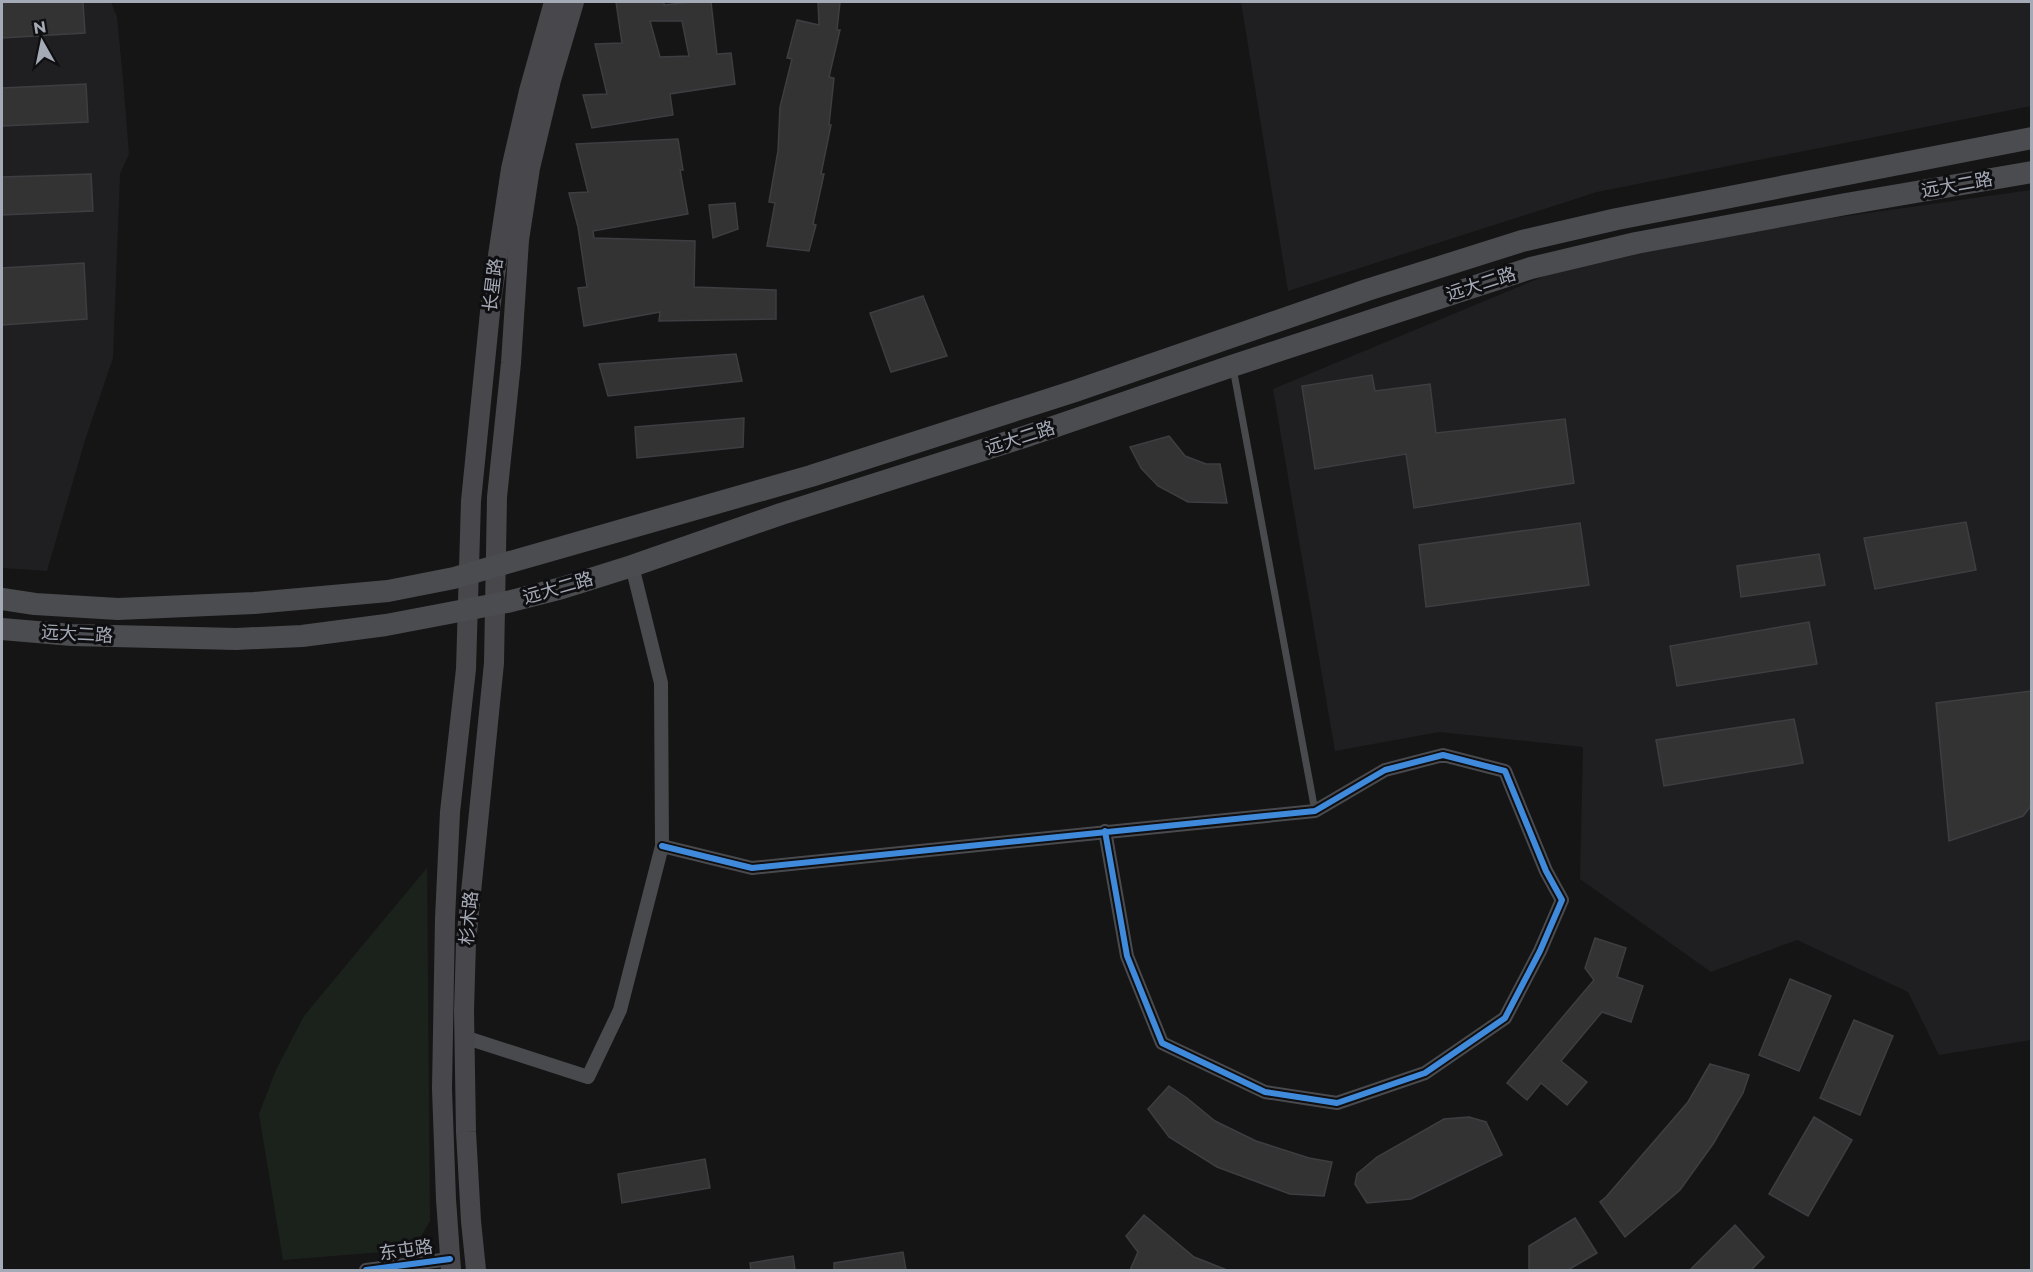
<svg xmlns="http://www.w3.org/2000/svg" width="2033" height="1272" font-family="Montserrat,'Noto Sans SC',sans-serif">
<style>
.built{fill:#1f1f21}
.green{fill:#1b221c}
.building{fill:#333334;stroke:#3d3e41;stroke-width:1.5;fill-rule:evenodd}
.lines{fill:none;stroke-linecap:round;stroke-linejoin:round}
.lane{stroke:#494a4e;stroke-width:7}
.street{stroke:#494a4e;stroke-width:14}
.secondary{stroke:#48484c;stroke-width:20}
.primary{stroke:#4b4c50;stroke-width:22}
.cycleway-casing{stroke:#0f0f11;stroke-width:10}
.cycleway{stroke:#408adc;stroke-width:6}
.labels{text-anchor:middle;stroke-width:6;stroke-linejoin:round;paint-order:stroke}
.street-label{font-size:18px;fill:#a5aab7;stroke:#0f0f11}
</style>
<rect width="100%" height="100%" fill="#151515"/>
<g class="built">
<path d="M 2,2 L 111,2 L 117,17 L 123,79 L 129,154 L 120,174 L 113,358 L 85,440 L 47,571 L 2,568 Z"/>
<path d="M 1241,2 L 2031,2 L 2031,106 L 1597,192 L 1288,291 Z"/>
<path d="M 2031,190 L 2031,1040 L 1939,1055 L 1908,992 L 1797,940 L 1711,972 L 1580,879 L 1583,747 L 1439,732 L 1335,751 L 1273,389 L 1607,250 Z"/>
</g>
<path class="green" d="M 427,868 L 430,1221 L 418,1241 L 395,1251 L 283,1260 L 259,1114 L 276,1070 L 304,1016 Z"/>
<g class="building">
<path d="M 2,2 L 83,2 L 85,33 L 2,38 Z"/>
<path d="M 616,2 L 664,2 L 664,5 L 691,2 L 711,2 L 717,54 L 731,53 L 735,84 L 670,94 L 673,115 L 592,128 L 583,95 L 607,94 L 595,44 L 622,43 ZM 650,21 L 682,21 L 689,56 L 660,57 Z"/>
<path d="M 818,2 L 840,2 L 837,30 L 840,30 L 829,77 L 834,78 L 829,125 L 831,125 L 821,174 L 824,174 L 813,224 L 816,225 L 809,251 L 767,246 L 775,203 L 769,202 L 778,151 L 780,107 L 792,59 L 787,58 L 797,20 L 819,25 Z"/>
<path d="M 86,84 L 88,122 L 2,126 L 2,88 Z"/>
<path d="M 678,139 L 683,170 L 680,170 L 688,214 L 593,231 L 594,238 L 695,241 L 694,287 L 776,290 L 776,319 L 659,321 L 660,312 L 584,326 L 578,288 L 587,287 L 578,227 L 569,193 L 588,192 L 576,144 Z"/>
<path d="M 91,174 L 93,211 L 2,215 L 2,177 Z"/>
<path d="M 735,203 L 738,229 L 713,238 L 709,205 Z"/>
<path d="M 84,263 L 87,319 L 2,325 L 2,268 Z"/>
<path d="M 923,296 L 947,356 L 891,372 L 870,313 Z"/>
<path d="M 736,354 L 742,381 L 608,396 L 599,364 Z"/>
<path d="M 1372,375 L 1375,391 L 1430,384 L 1436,433 L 1565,419 L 1574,483 L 1414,508 L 1406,454 L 1315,469 L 1302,386 Z"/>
<path d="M 744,418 L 743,447 L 637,458 L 635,427 Z"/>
<path d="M 1169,436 L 1185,456 L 1206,464 L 1220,464 L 1227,503 L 1188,502 L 1158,486 L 1141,468 L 1130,447 Z"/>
<path d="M 1966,522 L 1976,570 L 1875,589 L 1864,538 Z"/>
<path d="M 1580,523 L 1589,585 L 1426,607 L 1419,545 Z"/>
<path d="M 1819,554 L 1825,585 L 1741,597 L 1737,566 Z"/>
<path d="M 1809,622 L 1817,664 L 1677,686 L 1670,646 Z"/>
<path d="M 2031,691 L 2031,806 L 2023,816 L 1949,841 L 1936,703 Z"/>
<path d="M 1794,719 L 1803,763 L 1664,786 L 1656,740 Z"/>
<path d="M 1595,938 L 1626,948 L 1617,977 L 1643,986 L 1631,1022 L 1602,1012 L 1561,1061 L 1587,1082 L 1567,1105 L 1541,1083 L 1527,1100 L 1507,1083 L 1594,980 L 1585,968 Z"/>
<path d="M 1790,979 L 1831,996 L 1799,1071 L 1759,1055 Z"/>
<path d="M 1854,1020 L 1893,1036 L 1860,1115 L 1820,1098 Z"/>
<path d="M 1710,1064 L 1749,1075 L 1743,1093 L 1713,1144 L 1680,1190 L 1625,1237 L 1600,1202 L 1606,1197 L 1688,1102 Z"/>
<path d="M 1169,1086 L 1187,1098 L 1215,1121 L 1256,1141 L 1309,1158 L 1332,1162 L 1324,1196 L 1290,1194 L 1217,1167 L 1169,1137 L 1148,1109 Z"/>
<path d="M 1469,1117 L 1486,1122 L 1502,1155 L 1411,1199 L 1367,1203 L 1355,1184 L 1357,1174 L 1377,1157 L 1444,1119 Z"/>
<path d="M 1814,1117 L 1852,1140 L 1808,1216 L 1769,1194 Z"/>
<path d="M 705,1159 L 710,1188 L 622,1203 L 618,1174 Z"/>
<path d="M 1144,1215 L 1194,1257 L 1227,1270 L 1130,1270 L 1138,1252 L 1126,1236 Z"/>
<path d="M 1575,1218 L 1597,1253 L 1568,1270 L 1529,1270 L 1529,1246 Z"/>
<path d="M 1735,1225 L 1764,1257 L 1751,1270 L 1690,1270 Z"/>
<path d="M 903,1252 L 906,1270 L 834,1270 L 834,1263 Z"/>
<path d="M 793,1256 L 795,1270 L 751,1270 L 750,1263 Z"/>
</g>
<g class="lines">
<path class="lane" d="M 1233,368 L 1315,811"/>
<g class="street">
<path d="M 662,846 L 752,868 L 1315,811 L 1385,770 L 1443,755 L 1505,771 L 1546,871 L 1562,900 L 1540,951 L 1505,1018 L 1425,1073 L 1337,1103 L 1265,1092 L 1162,1043 L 1127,956 L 1105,831"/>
<path d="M 464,1037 L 588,1077 L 620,1010 L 662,846 L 661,683 L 632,566"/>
<path d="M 366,1270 L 450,1259"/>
</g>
<g class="secondary">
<path d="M 451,1270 L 446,1199 L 442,1089 L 445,919 L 450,812 L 466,669 L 471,501 L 491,302 L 511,169 L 529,91 L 554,2"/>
<path d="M 476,1270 L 471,1221 L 466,1132 L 464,1011 L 466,942 L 494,663 L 497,497 L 511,363 L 519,240 L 530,168 L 551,80 L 574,2"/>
</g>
<g class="primary">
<path d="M 2,599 L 35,604 L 118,609 L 254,603 L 388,591 L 454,578 L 811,476 L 1075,391 L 1367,290 L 1522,241 L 1617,219 L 2032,138"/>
<path d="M 2,629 L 72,635 L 236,639 L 302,636 L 386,625 L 507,602 L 562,588 L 632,566 L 781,514 L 1024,437 L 1232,366 L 1531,268 L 1636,243 L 1846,204 L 2032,172"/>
</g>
<defs>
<g id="cycleway">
<path d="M 662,846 L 752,868 L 1315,811 L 1385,770 L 1443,755 L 1505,771 L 1546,871 L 1562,900 L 1540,951 L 1505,1018 L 1425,1073 L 1337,1103 L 1265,1092 L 1162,1043 L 1127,956 L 1105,831"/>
<path d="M 366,1270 L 450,1259"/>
</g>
</defs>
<use href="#cycleway" class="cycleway-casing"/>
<use href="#cycleway" class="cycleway"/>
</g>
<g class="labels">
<g class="street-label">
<text transform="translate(1957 185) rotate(-10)" y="6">远大二路</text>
<text transform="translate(1481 284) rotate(-18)" y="6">远大二路</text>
<text transform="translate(493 285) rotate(-83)" y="6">长星路</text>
<text transform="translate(1020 438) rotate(-18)" y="6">远大二路</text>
<text transform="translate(558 588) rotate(-16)" y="6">远大二路</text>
<text transform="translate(77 634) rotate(3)" y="6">远大二路</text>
<text transform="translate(469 918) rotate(-85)" y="6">杉木路</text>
<text transform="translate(406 1250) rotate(-8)" y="6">东屯路</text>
</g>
</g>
<rect width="2033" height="1272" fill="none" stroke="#a5aab7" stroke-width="6"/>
<g transform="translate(42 42) rotate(351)" stroke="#0f0f11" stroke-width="4.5" paint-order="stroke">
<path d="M0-4.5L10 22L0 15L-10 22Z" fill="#a5aab7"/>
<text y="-9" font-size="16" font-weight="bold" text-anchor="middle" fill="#a5aab7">N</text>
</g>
</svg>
